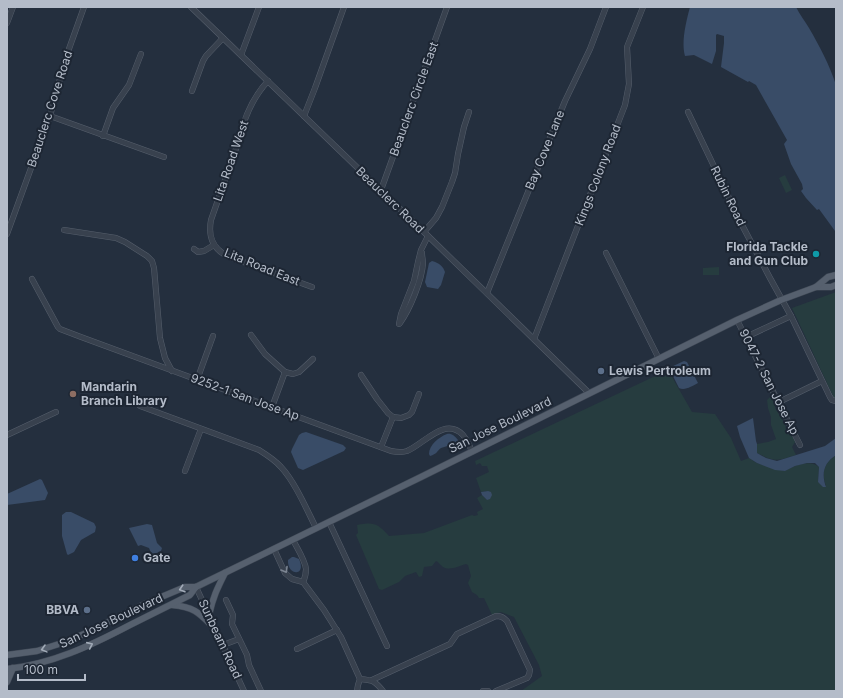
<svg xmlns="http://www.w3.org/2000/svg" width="843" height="698" font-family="Inter,sans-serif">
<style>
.green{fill:#263c3f}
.water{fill:#394c67}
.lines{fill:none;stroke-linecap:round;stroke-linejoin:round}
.minor-casing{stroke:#565f6c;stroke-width:6}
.major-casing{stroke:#414a57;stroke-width:7}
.minor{stroke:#38414e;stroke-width:5}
.major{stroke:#56606e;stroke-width:6}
.oneway{stroke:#7c8592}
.oneway2{stroke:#a1aab7}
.culture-dot{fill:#0f9aa8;stroke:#1d2633;stroke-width:1.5}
.service-dot{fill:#5c6f8a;stroke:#1d2633;stroke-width:1.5}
.education-dot{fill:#8d6e63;stroke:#1d2633;stroke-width:1.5}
.shop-dot{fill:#3f7fe0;stroke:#1d2633;stroke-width:1.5}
.labels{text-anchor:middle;stroke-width:4;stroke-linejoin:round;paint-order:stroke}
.street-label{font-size:12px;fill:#b4bcc9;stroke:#1d2633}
.poi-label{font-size:12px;font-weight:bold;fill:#b4bcc9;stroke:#1d2633;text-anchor:start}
</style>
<rect width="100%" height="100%" fill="#242f3e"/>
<g class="green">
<path d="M 785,175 L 792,190 L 786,193 L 779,178 Z"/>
<path d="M 719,267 L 719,275 L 703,275 L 703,268 Z"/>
<path d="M 836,292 L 836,397 L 834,398 L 792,308 Z"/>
<path d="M 668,370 L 692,412 L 715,414 L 731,438 L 741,461 L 749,458 L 757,463 L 785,471 C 795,466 808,459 819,467 L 818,482 L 826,486 C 821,473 824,463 836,455 L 836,691 L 521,691 L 542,676 L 539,665 L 514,617 L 501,612 L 492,615 L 484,598 L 479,598 L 477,595 L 472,592 L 468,583 L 471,576 L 468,565 L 466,564 C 459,566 450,571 443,567 C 440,565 439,562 436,561 L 432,566 L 424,567 L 422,576 L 419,577 L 416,572 L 405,576 L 399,582 L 382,590 L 379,589 L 356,535 L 358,533 L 357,525 C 374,522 377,523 389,536 L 424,533 L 472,515 L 474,516 L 478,515 L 477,512 L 483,509 L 477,498 L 482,495 L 487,500 L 488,491 L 481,492 L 476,478 L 489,472 L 487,466 L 482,466 L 480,463 L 476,465 L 475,461 Z"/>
<path d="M 770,397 L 775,401 L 775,408 L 785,424 L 786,430 L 792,435 L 795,442 L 792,447 L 796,455 C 777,461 775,462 757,453 L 757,444 L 768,442 L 776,439 L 771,425 L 771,417 L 768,408 L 767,400 Z"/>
</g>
<g class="water">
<path d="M 690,7 L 796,7 C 800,15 805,21 809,28 C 819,45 830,66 836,85 L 836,231 L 835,231 L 819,209 L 817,210 L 806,198 L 801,191 L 803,189 L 802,184 L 791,164 L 784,144 L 787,140 L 756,85 L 749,81 L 748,82 L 721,67 L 724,43 L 724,36 L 717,34 L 716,35 L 716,51 L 712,64 L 694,55 L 685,56 C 681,42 686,22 690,7 Z"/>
<path d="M 432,261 C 439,263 443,266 445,272 L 441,285 L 438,289 L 427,287 L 425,282 L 429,263 Z"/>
<path d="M 684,361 L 687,362 L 698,383 C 692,386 685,391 679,388 L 670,370 L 671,367 Z"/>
<path d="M 753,418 L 756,441 L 757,444 L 757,453 L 766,458 L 777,461 L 825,446 L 836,438 L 836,455 C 824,463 821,473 826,487 L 823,487 L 818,482 L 819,467 L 815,463 L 807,463 L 795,466 L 785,471 L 775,470 L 757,463 L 749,458 L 740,437 L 737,426 Z"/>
<path d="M 306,432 L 343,445 L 346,448 L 344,451 L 303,470 L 298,468 L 291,452 L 292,449 L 299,435 L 302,433 Z"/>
<path d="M 447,434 C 451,433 455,436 458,440 L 458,442 C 452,445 446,446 441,448 C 437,451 437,454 430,456 L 429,454 C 429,445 439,437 447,434 Z"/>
<path d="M 40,479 L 42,480 L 48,493 L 45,500 L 7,505 L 7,494 Z"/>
<path d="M 488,491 L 491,492 L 492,495 L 490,499 L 487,500 L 482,495 L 481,492 Z"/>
<path d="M 66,512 L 71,512 L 94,523 L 96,527 L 95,532 L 81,540 L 74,552 L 68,555 L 67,554 L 62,536 L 62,515 Z"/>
<path d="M 147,524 L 152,525 L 157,543 L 162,548 L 161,551 L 152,555 L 149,548 L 141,545 L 138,546 L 129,528 Z"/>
<path d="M 292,557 L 294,557 L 299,559 C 307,577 287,576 288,560 Z"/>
</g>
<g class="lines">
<defs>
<g id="minor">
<path d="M 191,7 L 424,232 L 589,393"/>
<path d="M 7,23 L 13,7"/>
<path d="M 241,55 L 259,7"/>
<path d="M 268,81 C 252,98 244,118 239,140 L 211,220 C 208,236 212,248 227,256 L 312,287"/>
<path d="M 192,91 L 203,61 L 206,56 L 223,38"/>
<path d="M 688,112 L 742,225 L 770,278 L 791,316 L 830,397 L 832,400 L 836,401"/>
<path d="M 50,116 L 164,157"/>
<path d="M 304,116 L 315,88 L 344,7"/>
<path d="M 103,136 L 113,108 L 129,85 L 141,54"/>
<path d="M 381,190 L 447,7"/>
<path d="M 64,230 L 116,238 L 125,242 L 147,256 L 152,261 L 154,268 L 160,338 L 165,358 L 172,371"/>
<path d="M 424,232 L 436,218 L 442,207 L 452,182 L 455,173 L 458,154 L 464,127 L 469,112"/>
<path d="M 7,234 L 50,116 L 65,60 L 84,7"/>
<path d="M 194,249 L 198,252 L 204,251 L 214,245"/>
<path d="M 606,253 L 659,359"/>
<path d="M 32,279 L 58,327 L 60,329 L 81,337 L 391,451 C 396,452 401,453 407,451 C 424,444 445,416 463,435 C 467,440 470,446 472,452"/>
<path d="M 487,293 L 565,101 L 590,49 L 606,7"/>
<path d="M 737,320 L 800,445"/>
<path d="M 400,323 C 410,309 422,280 423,263 C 423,260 422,257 422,253"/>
<path d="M 399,324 L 401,314 L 414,281 L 418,262 L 421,250 L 428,236"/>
<path d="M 251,335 L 265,354 L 285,372 L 293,374 L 299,372 L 313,359"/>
<path d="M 746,337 L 791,316"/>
<path d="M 534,339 L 625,105 L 629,84 L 627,47 L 643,7"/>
<path d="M 361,375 L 377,399 L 388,413 L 393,417 L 401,418 L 409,415 L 412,412 L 419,394"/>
<path d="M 197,380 L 213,336"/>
<path d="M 779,402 L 822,381"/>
<path d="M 140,406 L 259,450 C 267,455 275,460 281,467 C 295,482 307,510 316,528"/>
<path d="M 272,407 L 285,372"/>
<path d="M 7,435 L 56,412"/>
<path d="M 381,447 L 393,417"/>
<path d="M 185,471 L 201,429"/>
<path d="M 329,522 L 387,646"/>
<path d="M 293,540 C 297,548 305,560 306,569 C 306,574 305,578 303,582"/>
<path d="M 274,549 L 285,573 L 292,579 L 303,582 L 324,610 L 341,637 L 360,679 C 373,680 375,681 383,691"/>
<path d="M 196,587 L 244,691"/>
<path d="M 226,600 L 233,615 L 232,624 L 247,655 L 249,665 L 261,691"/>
<path d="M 223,645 L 239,639"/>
<path d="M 297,649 L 337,630"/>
<path d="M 372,680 L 450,644 L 457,634 L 496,616 C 501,616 503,617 507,621 L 530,670 L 529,675 L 527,678 L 496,691"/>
<path d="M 357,691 L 358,685 L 360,679"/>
<path d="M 483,691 L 488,691"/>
</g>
<g id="major">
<path d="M 816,287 L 831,287 L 836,285"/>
<path d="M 172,605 C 196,607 200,614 216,630"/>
<path d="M 209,615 C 213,597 217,589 225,573"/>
<path d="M 7,655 L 37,651 L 62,643 L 84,634 L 147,603 L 185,587 L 196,587 L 204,583 L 421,477 L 737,320 L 781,300 L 816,287 L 828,277 L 836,275"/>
<path d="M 7,669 C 52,664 90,646 130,625 C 150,615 170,605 190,595 L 196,587"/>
<path d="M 7,682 L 13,668"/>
</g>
</defs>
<use href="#minor" class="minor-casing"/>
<use href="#major" class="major-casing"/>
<use href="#minor" class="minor"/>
<use href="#major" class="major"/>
</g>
<defs><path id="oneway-chevron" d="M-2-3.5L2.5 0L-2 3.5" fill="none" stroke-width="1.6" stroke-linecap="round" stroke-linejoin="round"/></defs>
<use class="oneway" href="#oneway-chevron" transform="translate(285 570) rotate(60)"/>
<g class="oneway2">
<use href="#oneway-chevron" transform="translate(182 589) rotate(162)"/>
<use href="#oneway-chevron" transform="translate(90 645) rotate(-24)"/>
<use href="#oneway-chevron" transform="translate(44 649) rotate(165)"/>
</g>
<circle class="culture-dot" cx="816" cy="254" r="4"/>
<g class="service-dot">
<circle cx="601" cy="371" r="4"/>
<circle cx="87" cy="610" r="4"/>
</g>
<circle class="education-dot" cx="73" cy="394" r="4"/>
<circle class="shop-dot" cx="135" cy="558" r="4"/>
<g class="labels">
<g class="street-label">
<text transform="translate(414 99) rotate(-70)" y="4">Beauclerc Circle East</text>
<text transform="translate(50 109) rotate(-72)" y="4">Beauclerc Cove Road</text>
<text transform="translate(545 150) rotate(-68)" y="4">Bay Cove Lane</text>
<text transform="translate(231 161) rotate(-71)" y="4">Lita Road West</text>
<text transform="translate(598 175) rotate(-69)" y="4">Kings Colony Road</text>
<text transform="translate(728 196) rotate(64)" y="4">Rubin Road</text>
<text transform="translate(390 200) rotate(44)" y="4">Beauclerc Road</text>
<text transform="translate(262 267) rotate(22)" y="4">Lita Road East</text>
<text transform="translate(769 382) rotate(63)" y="4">9047-2 San Jose Ap</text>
<text transform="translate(245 397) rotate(20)" y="4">9252-1 San Jose Ap</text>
<text transform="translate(500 425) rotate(-26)" y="4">San Jose Boulevard</text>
<text transform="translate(111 621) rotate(-25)" y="4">San Jose Boulevard</text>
<text transform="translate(220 639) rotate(65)" y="4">Sunbeam Road</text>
</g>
<g class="poi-label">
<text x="808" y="251" text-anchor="end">Florida Tackle<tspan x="808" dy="14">and Gun Club</tspan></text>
<text x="609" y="375">Lewis Pertroleum</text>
<text x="81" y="391">Mandarin<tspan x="81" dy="14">Branch Library</tspan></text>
<text x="143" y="562">Gate</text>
<text x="79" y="614" text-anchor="end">BBVA</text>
</g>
</g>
<rect width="843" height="698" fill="none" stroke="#b4bcc9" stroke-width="16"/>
<path d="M18 674v6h67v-6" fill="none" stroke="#b4bcc9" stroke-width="2"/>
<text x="24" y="674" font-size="12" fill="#b4bcc9" stroke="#1d2633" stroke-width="3" paint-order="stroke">100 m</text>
</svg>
